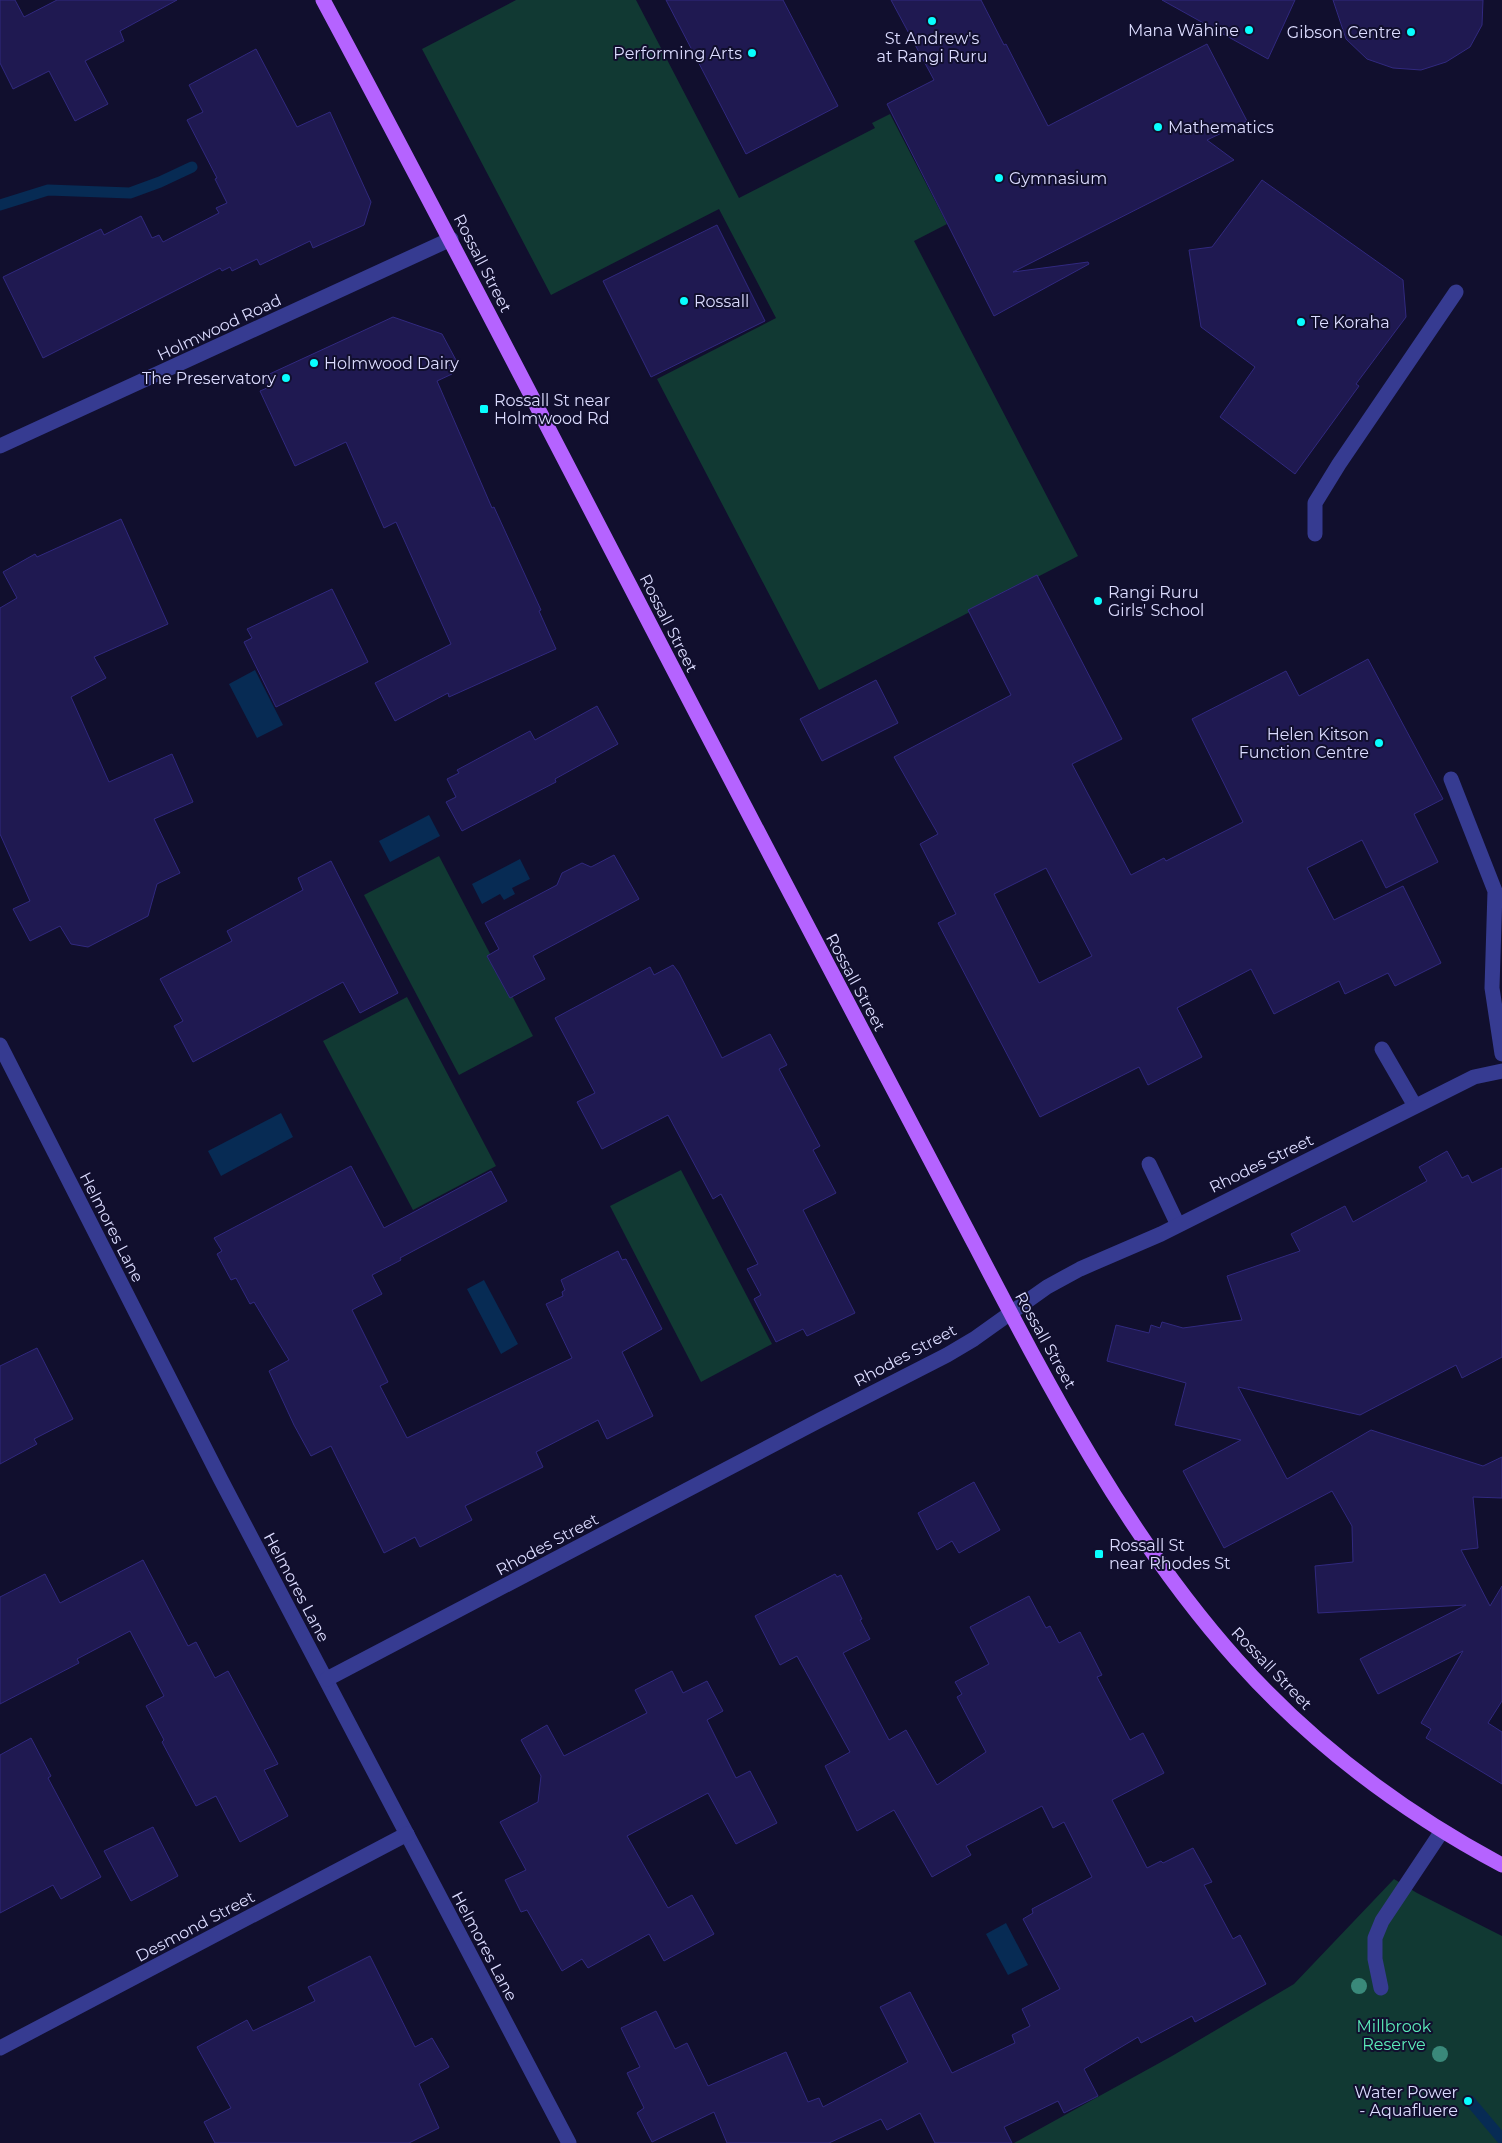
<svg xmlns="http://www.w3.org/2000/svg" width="1502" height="2143" font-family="Montserrat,sans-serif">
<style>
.green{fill:#113933}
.water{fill:#072b54}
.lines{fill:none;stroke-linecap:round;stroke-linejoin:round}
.stream{stroke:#072b54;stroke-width:11}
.building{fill:#1f1951;stroke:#31297f;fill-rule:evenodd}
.minor{stroke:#363b91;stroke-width:15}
.major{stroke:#b563ff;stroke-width:15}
.tree{fill:#3a897a}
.poi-dot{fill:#08ffff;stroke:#110f2e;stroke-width:2}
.labels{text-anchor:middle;stroke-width:4;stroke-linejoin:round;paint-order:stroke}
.poi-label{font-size:16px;fill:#dcdcff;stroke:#110f2e;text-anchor:start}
.street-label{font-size:16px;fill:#dcdcff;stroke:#110f2e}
.park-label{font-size:16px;fill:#5becb9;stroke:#110f2e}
</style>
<rect width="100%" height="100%" fill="#110f2e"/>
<g class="green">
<path d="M 516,0 L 636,0 L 739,198 L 875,128 L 872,123 L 890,114 L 947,224 L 914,241 L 1078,556 L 819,690 L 657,379 L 776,318 L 719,209 L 551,295 L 422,49 Z"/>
<path d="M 439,856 L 533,1036 L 459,1075 L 364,895 Z"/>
<path d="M 407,997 L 496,1166 L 413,1210 L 323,1041 Z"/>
<path d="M 681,1170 L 772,1344 L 701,1382 L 610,1206 Z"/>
<path d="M 1394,1879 L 1417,1893 L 1502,1936 L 1502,2140 L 1498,2143 L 1014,2143 L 1172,2056 L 1294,1984 Z"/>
</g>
<g class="water">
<path d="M 255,670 L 283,725 L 257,738 L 229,684 Z"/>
<path d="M 429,815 L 440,836 L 390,862 L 379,841 Z"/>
<path d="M 520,859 L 530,879 L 512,888 L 515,894 L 504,900 L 500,894 L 482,904 L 472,884 Z"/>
<path d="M 281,1113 L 293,1137 L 221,1176 L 208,1151 Z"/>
<path d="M 484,1280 L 518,1344 L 501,1354 L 467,1289 Z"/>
<path d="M 1006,1923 L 1028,1965 L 1008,1975 L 986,1934 Z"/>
</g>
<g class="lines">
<g class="stream">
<path d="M 0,205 L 48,190 L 130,193 L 160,182 L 192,167"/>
<path d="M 1470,2101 L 1502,2139"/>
</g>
</g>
<g class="building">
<path d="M 0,0 L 15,0 L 24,17 L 57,0 L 177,0 L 120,31 L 124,41 L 85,61 L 108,104 L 75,121 L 49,71 L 13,89 L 0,63 Z"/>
<path d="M 666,0 L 783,0 L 838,106 L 746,154 Z"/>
<path d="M 891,0 L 981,0 L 1004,45 L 1006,44 L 1048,126 L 1207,44 L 1247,121 L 1207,140 L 1234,160 L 1013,272 L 1088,262 L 1089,264 L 994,316 L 887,104 L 934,80 Z"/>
<path d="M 1162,0 L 1295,0 L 1268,59 Z"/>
<path d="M 1333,0 L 1483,0 L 1482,25 L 1470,47 L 1446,62 L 1421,70 L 1393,68 L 1367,59 L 1346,39 Z"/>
<path d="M 256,49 L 297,127 L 330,112 L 371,202 L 364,225 L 313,248 L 310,241 L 260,265 L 257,259 L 232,271 L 230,267 L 222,271 L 220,268 L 43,358 L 3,277 L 101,229 L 104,235 L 141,216 L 152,238 L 159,235 L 163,242 L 219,213 L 216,208 L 227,203 L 215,179 L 217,178 L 187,120 L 203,112 L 189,85 Z"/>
<path d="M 1262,180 L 1403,280 L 1406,317 L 1356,384 L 1359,386 L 1295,474 L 1220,417 L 1255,367 L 1201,327 L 1189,250 L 1212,247 Z"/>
<path d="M 717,225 L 765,321 L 651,377 L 603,281 Z"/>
<path d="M 393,317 L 442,334 L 457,362 L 448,366 L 452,374 L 437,381 L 492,508 L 494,507 L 541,610 L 539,611 L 556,649 L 449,697 L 448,693 L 395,721 L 375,683 L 451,644 L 396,522 L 384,528 L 346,442 L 295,466 L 260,391 L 267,388 L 263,377 Z"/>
<path d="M 121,519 L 168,624 L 94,657 L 106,678 L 71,697 L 109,782 L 172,754 L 193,802 L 154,819 L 180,873 L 157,884 L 148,916 L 88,947 L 71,944 L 60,926 L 30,941 L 13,909 L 30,901 L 0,834 L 0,608 L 17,598 L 3,572 L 35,554 L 37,557 Z"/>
<path d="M 1037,575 L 1122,739 L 1072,764 L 1131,875 L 1164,858 L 1166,861 L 1243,822 L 1192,719 L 1286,671 L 1299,696 L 1368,659 L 1443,799 L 1414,814 L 1438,862 L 1386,888 L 1362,840 L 1307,868 L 1334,920 L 1403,886 L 1441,963 L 1395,986 L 1388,973 L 1345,994 L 1339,981 L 1274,1014 L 1251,969 L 1177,1008 L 1202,1057 L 1148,1085 L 1139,1067 L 1040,1117 L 938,923 L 956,914 L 920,844 L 938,834 L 894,757 L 1011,695 L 968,610 ZM 1046,868 L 1092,956 L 1039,983 L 994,894 Z"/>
<path d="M 332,589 L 368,662 L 276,707 L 244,642 L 252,638 L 247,629 Z"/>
<path d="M 876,680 L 898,723 L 822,761 L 800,719 Z"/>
<path d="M 597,706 L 618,744 L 555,779 L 556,782 L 462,831 L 446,802 L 456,797 L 447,779 L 459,773 L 457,770 L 530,731 L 535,740 Z"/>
<path d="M 614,855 L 639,899 L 533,956 L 545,979 L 510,998 L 487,956 L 499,949 L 485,923 L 557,885 L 562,873 L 582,863 L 591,867 Z"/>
<path d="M 331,861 L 398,993 L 360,1013 L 343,982 L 193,1062 L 174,1026 L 183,1021 L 160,979 L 232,941 L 227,931 L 303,890 L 298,878 Z"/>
<path d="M 673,965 L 679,973 L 722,1058 L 770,1034 L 787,1065 L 779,1069 L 820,1146 L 813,1150 L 836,1193 L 803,1210 L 855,1313 L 807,1336 L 803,1329 L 776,1342 L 754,1299 L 761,1295 L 747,1269 L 758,1264 L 721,1194 L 713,1199 L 668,1115 L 602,1149 L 577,1102 L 595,1093 L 555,1018 L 650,967 L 654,975 Z"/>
<path d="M 1447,1151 L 1462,1178 L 1468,1175 L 1472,1183 L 1502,1168 L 1502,1357 L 1462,1378 L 1456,1365 L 1360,1415 L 1238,1387 L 1287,1479 L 1371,1430 L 1483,1466 L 1502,1457 L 1502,1498 L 1473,1497 L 1478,1548 L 1461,1550 L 1490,1606 L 1502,1586 L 1502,1701 L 1488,1723 L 1502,1732 L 1502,1784 L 1426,1738 L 1431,1729 L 1421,1723 L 1463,1651 L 1378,1694 L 1360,1659 L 1466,1605 L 1318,1613 L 1315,1566 L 1353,1562 L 1352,1526 L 1332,1491 L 1224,1548 L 1183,1471 L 1241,1440 L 1175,1425 L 1186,1383 L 1107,1361 L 1116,1325 L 1149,1333 L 1151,1325 L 1160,1328 L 1162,1322 L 1183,1328 L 1242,1320 L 1227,1276 L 1300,1251 L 1291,1234 L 1345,1206 L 1353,1222 L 1427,1181 L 1419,1167 Z"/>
<path d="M 351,1166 L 384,1228 L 491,1171 L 507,1201 L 400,1258 L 401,1260 L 372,1275 L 382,1294 L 352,1310 L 388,1382 L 380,1386 L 407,1438 L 572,1358 L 546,1304 L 563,1296 L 562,1292 L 565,1290 L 561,1280 L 618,1251 L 622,1260 L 626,1259 L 662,1329 L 622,1352 L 653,1416 L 607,1439 L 598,1420 L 536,1452 L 543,1467 L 465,1506 L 472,1520 L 420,1547 L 415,1537 L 384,1553 L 331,1446 L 311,1456 L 294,1425 L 269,1371 L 289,1360 L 254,1302 L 250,1304 L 236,1278 L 231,1280 L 217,1254 L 222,1251 L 214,1238 Z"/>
<path d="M 37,1348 L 73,1419 L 34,1439 L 37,1444 L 0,1464 L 0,1366 Z"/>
<path d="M 974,1482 L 1000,1530 L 959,1553 L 952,1541 L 937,1550 L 918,1513 Z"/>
<path d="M 143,1560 L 188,1646 L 196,1642 L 215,1678 L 228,1671 L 278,1764 L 264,1770 L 288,1816 L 240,1842 L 216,1796 L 196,1806 L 162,1742 L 164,1740 L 146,1706 L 164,1696 L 130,1631 L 77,1659 L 79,1663 L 0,1704 L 0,1597 L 45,1574 L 60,1603 Z"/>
<path d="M 835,1574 L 837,1577 L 841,1575 L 862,1619 L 860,1620 L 870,1639 L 843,1653 L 889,1740 L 906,1730 L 937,1785 L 986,1752 L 957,1697 L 962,1694 L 955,1682 L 989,1664 L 970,1627 L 1029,1596 L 1046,1628 L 1050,1626 L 1059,1643 L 1080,1632 L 1102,1675 L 1097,1677 L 1130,1740 L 1143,1733 L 1164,1773 L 1112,1800 L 1147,1868 L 1161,1861 L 1163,1863 L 1193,1848 L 1212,1882 L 1204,1885 L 1233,1939 L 1240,1935 L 1266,1984 L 1195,2022 L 1192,2016 L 1141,2043 L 1138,2037 L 1084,2069 L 1098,2096 L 1064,2113 L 1058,2101 L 1004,2127 L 1012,2143 L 935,2143 L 920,2113 L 887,2130 L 881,2119 L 829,2143 L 727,2143 L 714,2112 L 652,2142 L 637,2113 L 644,2108 L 627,2073 L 640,2067 L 621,2028 L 656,2011 L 675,2049 L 687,2043 L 708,2086 L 786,2052 L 808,2102 L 819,2098 L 823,2107 L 908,2062 L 880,2007 L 910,1992 L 952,2073 L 1015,2043 L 1012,2035 L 1030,2026 L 1022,2009 L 1060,1989 L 1023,1919 L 1033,1913 L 1032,1909 L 1092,1877 L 1064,1822 L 1053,1828 L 1042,1806 L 966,1846 L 971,1855 L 932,1877 L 894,1810 L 857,1831 L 825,1766 L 850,1752 L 797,1656 L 780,1665 L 755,1616 Z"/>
<path d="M 672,1671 L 683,1693 L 707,1681 L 723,1711 L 707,1720 L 736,1778 L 750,1771 L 777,1823 L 736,1844 L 708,1793 L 627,1836 L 668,1908 L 692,1895 L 714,1934 L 664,1961 L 649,1934 L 588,1968 L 582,1959 L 562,1971 L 527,1910 L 521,1912 L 505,1880 L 526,1870 L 500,1822 L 538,1802 L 541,1776 L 521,1740 L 547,1725 L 564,1756 L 647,1713 L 635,1690 Z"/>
<path d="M 31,1738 L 51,1776 L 48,1778 L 101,1877 L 61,1899 L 53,1885 L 0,1913 L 0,1755 Z"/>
<path d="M 153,1827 L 178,1876 L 131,1901 L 104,1851 Z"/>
<path d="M 370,1956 L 415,2047 L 432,2038 L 449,2067 L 419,2084 L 439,2128 L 409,2143 L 215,2143 L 204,2122 L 231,2108 L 197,2047 L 247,2020 L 253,2031 L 315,2001 L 308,1987 Z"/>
</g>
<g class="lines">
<g class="minor">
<path d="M 0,446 L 451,239"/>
<path d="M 1315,534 L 1315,503 L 1339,464 L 1456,292"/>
<path d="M 1451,779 L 1495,891 L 1492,988 L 1502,1054"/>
<path d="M 0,1045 L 221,1480 L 569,2143"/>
<path d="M 1382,1049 L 1415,1106"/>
<path d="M 1149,1164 L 1178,1225"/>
<path d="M 327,1679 L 820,1420 L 947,1355 L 974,1339 L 1047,1287 L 1080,1269 L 1161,1234 L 1474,1077 L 1502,1071"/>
<path d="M 1381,1988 L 1375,1959 L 1375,1938 L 1382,1921 L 1442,1831"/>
<path d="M 0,2048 L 407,1834"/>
</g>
<path class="major" d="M 323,0 C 484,300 638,604 797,906 C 856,1018 915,1131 974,1243 C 1050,1389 1127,1537 1237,1660 C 1312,1744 1403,1812 1502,1865"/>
</g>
<g class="tree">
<circle cx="1359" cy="1986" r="8"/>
<circle cx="1440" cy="2054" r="8"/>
</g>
<g class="poi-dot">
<circle cx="932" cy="21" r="5"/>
<circle cx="1249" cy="30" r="5"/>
<circle cx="1411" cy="32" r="5"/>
<circle cx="752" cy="53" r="5"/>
<circle cx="1158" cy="127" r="5"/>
<circle cx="999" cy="178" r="5"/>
<circle cx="684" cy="301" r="5"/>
<circle cx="1301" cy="322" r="5"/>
<circle cx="314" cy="363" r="5"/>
<circle cx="286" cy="378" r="5"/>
<rect x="479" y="404" width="10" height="10" rx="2.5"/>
<circle cx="1098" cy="601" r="5"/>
<circle cx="1379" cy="743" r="5"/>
<rect x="1094" y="1549" width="10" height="10" rx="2.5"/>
<circle cx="1468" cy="2101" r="5"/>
</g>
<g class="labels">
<g class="poi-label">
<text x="1239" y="36" text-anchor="end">Mana Wāhine</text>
<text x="1401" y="38" text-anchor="end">Gibson Centre</text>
<text x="932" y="44" text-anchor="middle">St Andrew's<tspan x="932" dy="18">at Rangi Ruru</tspan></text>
<text x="742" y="59" text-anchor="end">Performing Arts</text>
<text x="1168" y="133">Mathematics</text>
<text x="1009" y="184">Gymnasium</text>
<text x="694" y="307">Rossall</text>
<text x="1311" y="328">Te Koraha</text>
<text x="324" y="369">Holmwood Dairy</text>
<text x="276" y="384" text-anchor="end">The Preservatory</text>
<text x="494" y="406">Rossall St near<tspan x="494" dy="18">Holmwood Rd</tspan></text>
<text x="1108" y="598">Rangi Ruru<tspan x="1108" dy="18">Girls' School</tspan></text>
<text x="1369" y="740" text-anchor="end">Helen Kitson<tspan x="1369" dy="18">Function Centre</tspan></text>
<text x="1109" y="1551">Rossall St<tspan x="1109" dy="18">near Rhodes St</tspan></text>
<text x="1458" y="2098" text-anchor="end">Water Power<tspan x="1458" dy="18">- Aquafluere</tspan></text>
</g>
<g class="street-label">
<text transform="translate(483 263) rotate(63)" y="6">Rossall Street</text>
<text transform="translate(219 327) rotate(-25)" y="6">Holmwood Road</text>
<text transform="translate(669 623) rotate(63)" y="6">Rossall Street</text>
<text transform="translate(856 982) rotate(62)" y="6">Rossall Street</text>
<text transform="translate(1261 1163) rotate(-26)" y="6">Rhodes Street</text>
<text transform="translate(112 1227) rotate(63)" y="6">Helmores Lane</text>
<text transform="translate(1046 1340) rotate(61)" y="6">Rossall Street</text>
<text transform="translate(905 1355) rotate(-28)" y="6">Rhodes Street</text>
<text transform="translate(547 1544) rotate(-28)" y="6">Rhodes Street</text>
<text transform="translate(297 1587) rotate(62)" y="6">Helmores Lane</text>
<text transform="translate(1272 1668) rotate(46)" y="6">Rossall Street</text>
<text transform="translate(195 1926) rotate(-28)" y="6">Desmond Street</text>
<text transform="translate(485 1946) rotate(62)" y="6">Helmores Lane</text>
</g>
<g class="park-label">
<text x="1394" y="2032">Millbrook<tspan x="1394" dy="18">Reserve</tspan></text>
</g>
</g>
</svg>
